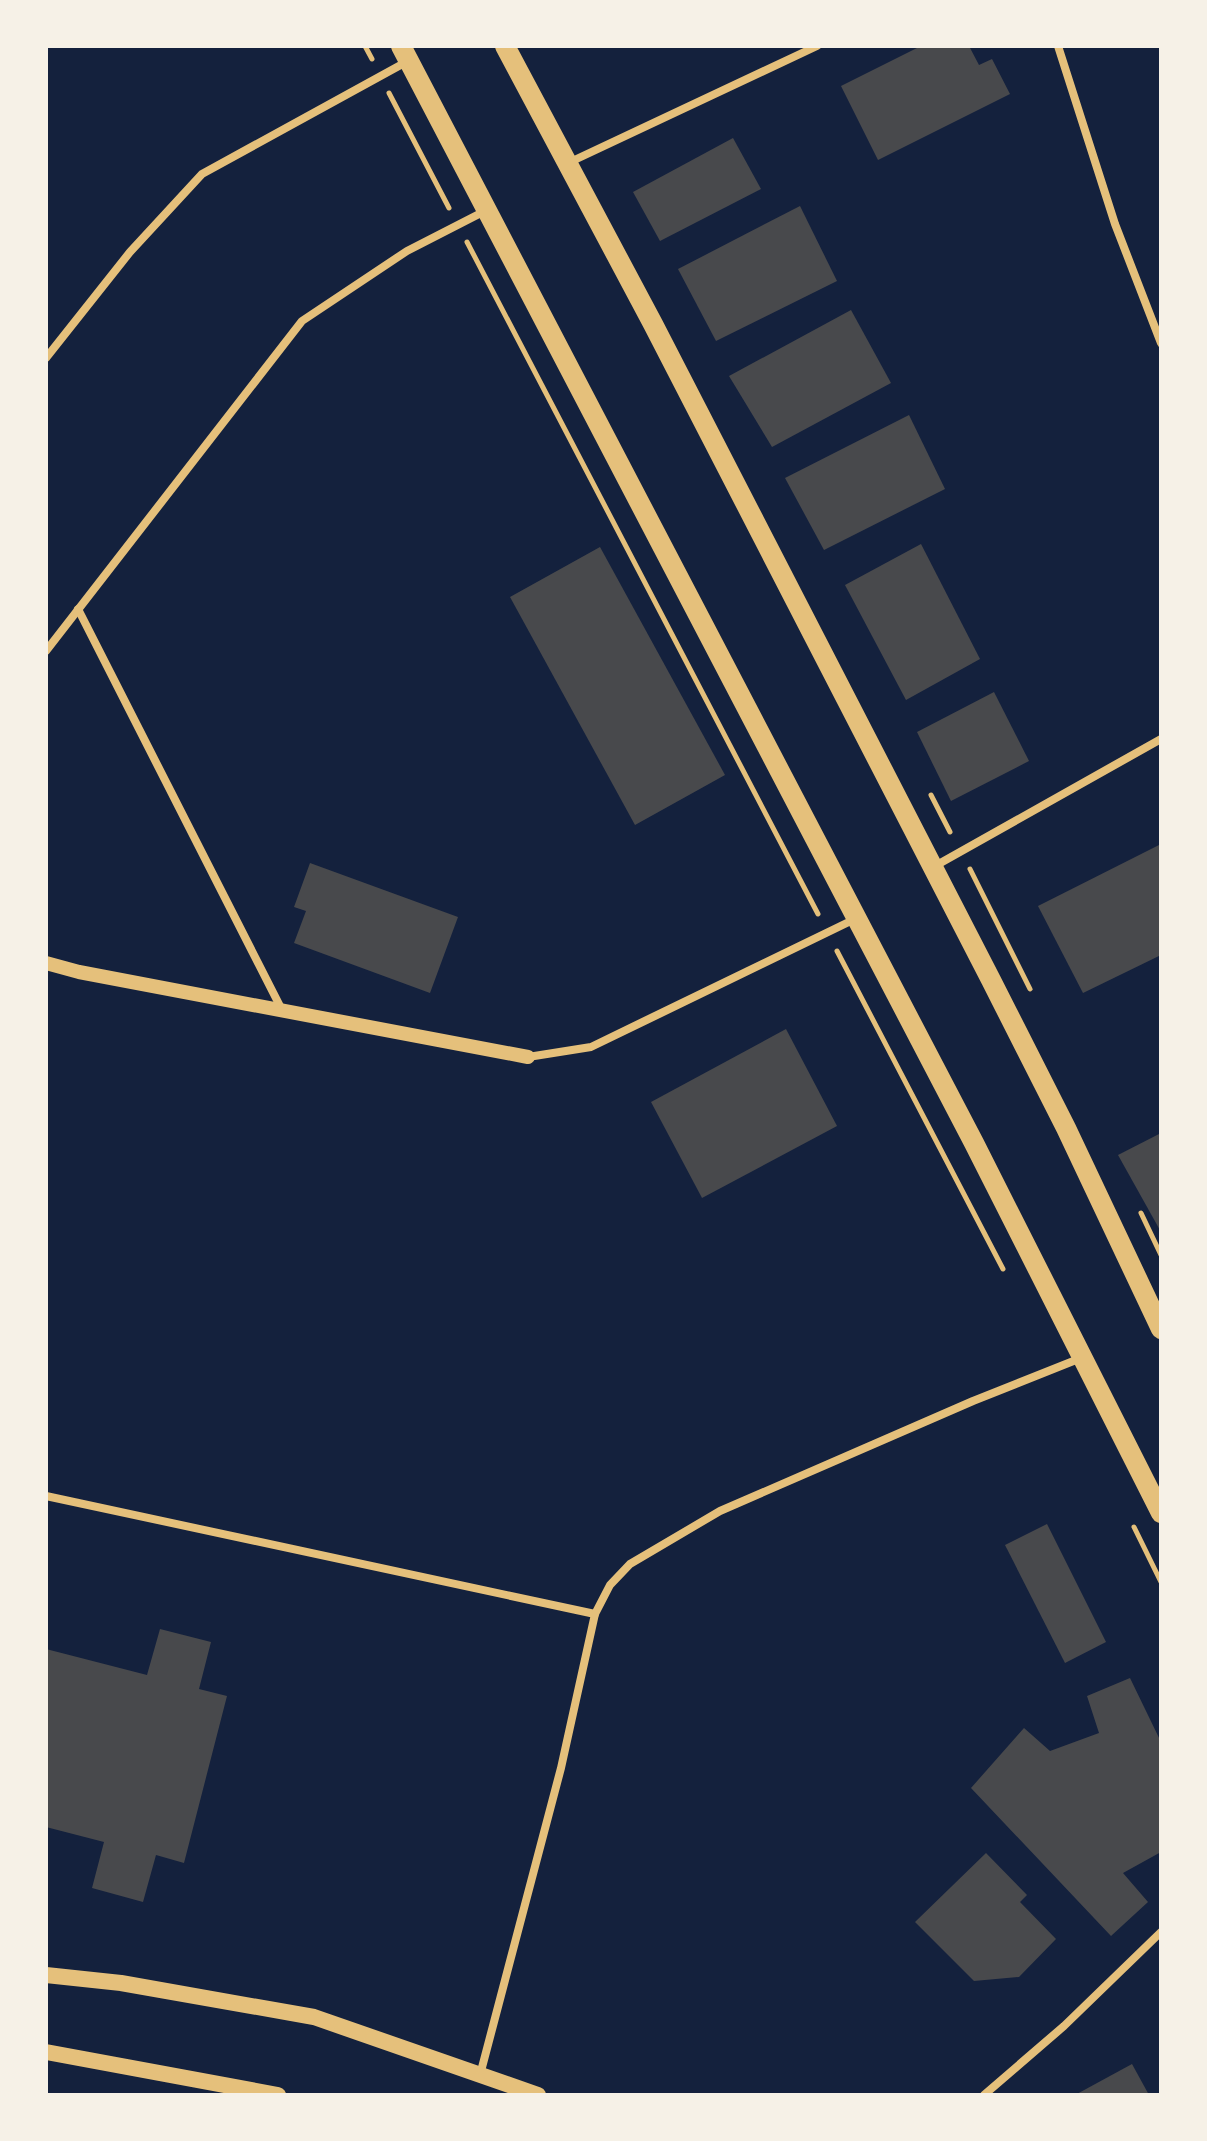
<svg xmlns="http://www.w3.org/2000/svg" width="1207" height="2141" font-family="Helvetica,sans-serif">
<style>
.building{fill:#48494c}
.lines{fill:none;stroke-linecap:round;stroke-linejoin:round}
.path{stroke:#e5c07b;stroke-width:5}
.minor{stroke:#e5c07b;stroke-width:8}
.tertiary{stroke:#e5c07b;stroke-width:14}
.secondary{stroke:#e5c07b;stroke-width:16}
.primary{stroke:#e5c07b;stroke-width:20}
</style>
<rect width="100%" height="100%" fill="#14213d"/>
<g class="building">
<path d="M 921,46 L 969,46 L 979,65 L 992,59 L 1010,94 L 878,160 L 841,86 Z"/>
<path d="M 733,138 L 761,189 L 660,241 L 633,192 Z"/>
<path d="M 800,206 L 837,281 L 716,341 L 678,269 Z"/>
<path d="M 851,310 L 891,383 L 772,447 L 729,376 Z"/>
<path d="M 909,415 L 945,489 L 824,550 L 785,478 Z"/>
<path d="M 921,544 L 980,659 L 906,700 L 845,585 Z"/>
<path d="M 600,547 L 725,775 L 635,825 L 510,597 Z"/>
<path d="M 994,692 L 1029,761 L 951,801 L 917,732 Z"/>
<path d="M 1161,844 L 1161,955 L 1083,993 L 1038,906 Z"/>
<path d="M 310,863 L 458,917 L 430,993 L 294,943 L 306,911 L 294,907 Z"/>
<path d="M 786,1029 L 837,1126 L 702,1198 L 651,1102 Z"/>
<path d="M 1161,1133 L 1161,1232 L 1118,1155 Z"/>
<path d="M 1047,1524 L 1106,1642 L 1065,1663 L 1005,1545 Z"/>
<path d="M 160,1629 L 211,1642 L 199,1689 L 227,1696 L 184,1863 L 156,1855 L 143,1902 L 92,1888 L 104,1842 L 46,1827 L 46,1649 L 147,1675 Z"/>
<path d="M 1130,1678 L 1161,1742 L 1161,1852 L 1123,1873 L 1148,1902 L 1111,1936 L 971,1788 L 1024,1728 L 1050,1751 L 1099,1733 L 1087,1696 Z"/>
<path d="M 986,1853 L 1027,1895 L 1020,1902 L 1056,1939 L 1019,1977 L 974,1981 L 915,1922 Z"/>
<path d="M 1132,2064 L 1149,2095 L 1075,2095 Z"/>
</g>
<g class="lines">
<g class="path">
<path d="M 365,46 L 372,59"/>
<path d="M 389,93 L 449,208"/>
<path d="M 467,242 L 818,914"/>
<path d="M 931,795 L 950,832"/>
<path d="M 970,869 L 1030,989"/>
<path d="M 837,951 L 1003,1269"/>
<path d="M 1141,1213 L 1161,1255"/>
<path d="M 1134,1527 L 1161,1582"/>
</g>
<g class="minor">
<path d="M 1058,46 L 1115,224 L 1161,343"/>
<path d="M 568,163 L 817,46"/>
<path d="M 46,358 L 130,252 L 202,174 L 408,61"/>
<path d="M 78,609 L 282,1010"/>
<path d="M 46,651 L 302,321 L 407,251 L 485,211"/>
<path d="M 935,866 L 1161,739"/>
<path d="M 528,1057 L 591,1047 L 855,919"/>
<path d="M 46,1496 L 595,1614"/>
<path d="M 480,2075 L 561,1768 L 595,1614 L 610,1585 L 630,1564 L 720,1511 L 973,1401 L 1081,1358"/>
<path d="M 984,2095 L 1064,2026 L 1161,1932"/>
</g>
<path class="tertiary" d="M 46,963 L 79,972 L 528,1057"/>
<g class="secondary">
<path d="M 46,1975 L 121,1983 L 314,2017 L 538,2095"/>
<path d="M 46,2052 L 278,2095"/>
</g>
<g class="primary">
<path d="M 401,46 L 974,1143 L 1161,1513"/>
<path d="M 505,46 L 653,324 L 991,980 L 1066,1128 L 1161,1329"/>
</g>
</g>
<rect width="1207" height="2141" fill="none" stroke="#f6f1e7" stroke-width="96"/>
</svg>
